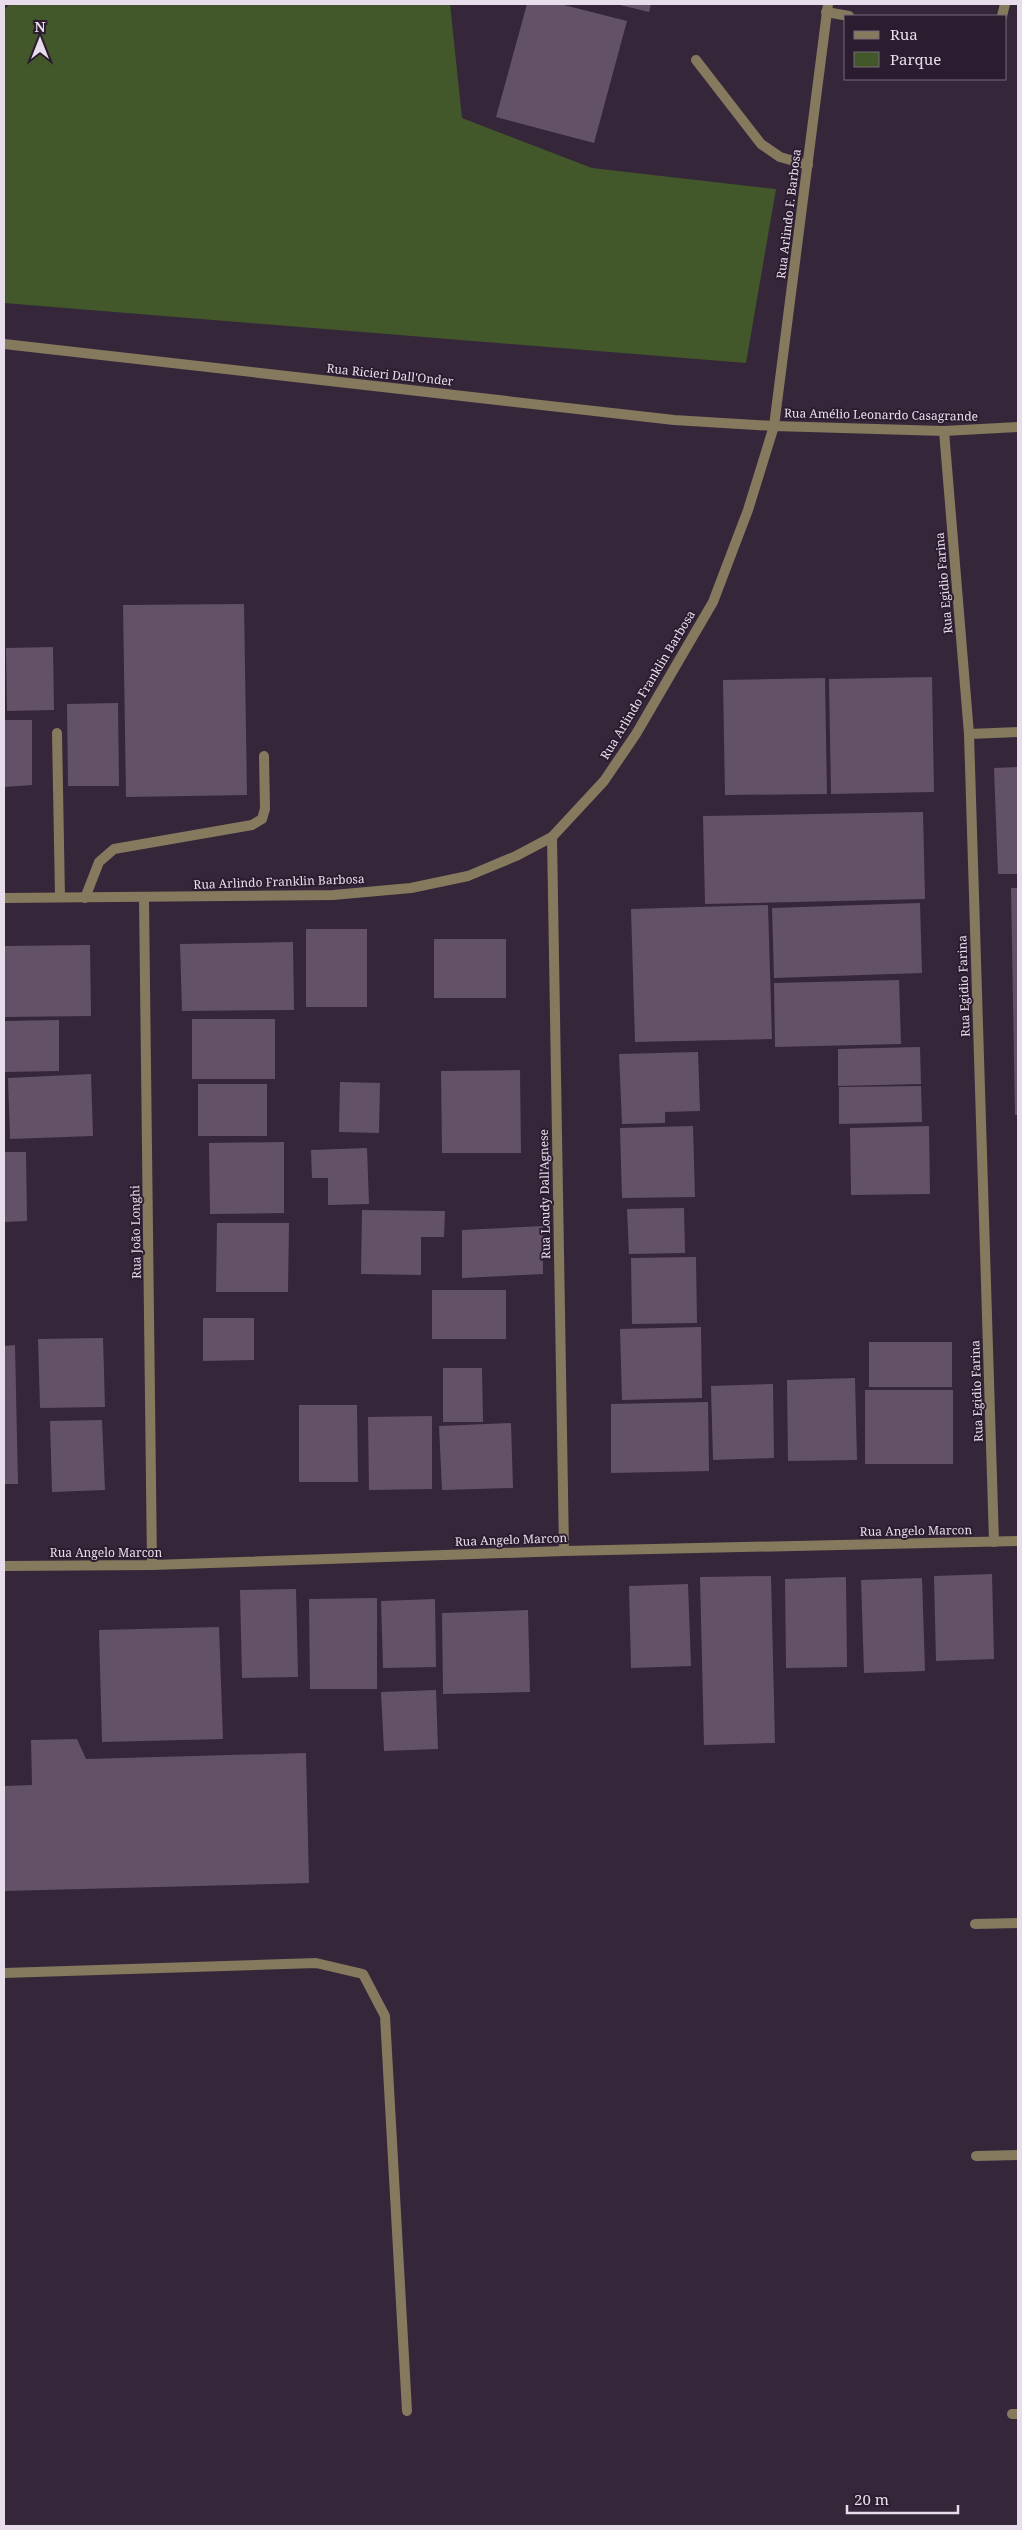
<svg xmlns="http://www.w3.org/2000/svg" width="1022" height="2530" font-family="'Noto Serif',serif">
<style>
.green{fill:#42572a}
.building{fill:#635168}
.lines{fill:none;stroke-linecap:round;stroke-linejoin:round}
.service{stroke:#85795e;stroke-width:10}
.minor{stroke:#85795e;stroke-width:10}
.tertiary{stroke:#85795e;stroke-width:10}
.labels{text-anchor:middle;stroke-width:4;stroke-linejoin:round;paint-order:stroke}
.street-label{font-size:12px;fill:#e8deeb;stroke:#2b1c30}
</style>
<rect width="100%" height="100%" fill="#36263a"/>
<path class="green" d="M 10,4 L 450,4 L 462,118 L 592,168 L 776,189 L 746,363 L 4,303 L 4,10 Z"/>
<g class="building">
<path d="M 527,4 L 560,4 L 627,21 L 594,143 L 496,117 Z"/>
<path d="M 616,4 L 651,4 L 649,12 Z"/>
<path d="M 244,604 L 247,795 L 126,797 L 123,605 Z"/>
<path d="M 53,647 L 54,710 L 7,711 L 6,648 Z"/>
<path d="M 932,677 L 934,792 L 831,794 L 829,679 Z"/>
<path d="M 825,678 L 827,794 L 725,795 L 723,680 Z"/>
<path d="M 118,703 L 119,786 L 68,786 L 67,704 Z"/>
<path d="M 4,720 L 32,720 L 32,785 L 4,787 Z"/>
<path d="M 1018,767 L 1018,874 L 998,874 L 994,768 Z"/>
<path d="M 923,812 L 925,899 L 705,904 L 703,816 Z"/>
<path d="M 1011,888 L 1018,888 L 1018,1115 L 1015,1115 Z"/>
<path d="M 920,903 L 922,973 L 774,978 L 772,908 Z"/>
<path d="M 768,905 L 772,1039 L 635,1042 L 631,909 Z"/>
<rect x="306" y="929" width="61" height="78"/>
<rect x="434" y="939" width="72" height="59"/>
<path d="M 293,942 L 294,1010 L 182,1011 L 180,944 Z"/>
<path d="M 90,945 L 91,1016 L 4,1017 L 4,946 Z"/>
<path d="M 899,980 L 901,1044 L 775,1047 L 774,983 Z"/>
<rect x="192" y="1019" width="83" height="60"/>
<path d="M 59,1020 L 59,1071 L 4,1072 L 4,1021 Z"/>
<path d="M 920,1047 L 921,1084 L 838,1086 L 838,1049 Z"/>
<path d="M 698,1052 L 700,1111 L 665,1112 L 665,1123 L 622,1124 L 619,1054 Z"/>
<path d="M 520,1070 L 521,1153 L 442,1153 L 441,1071 Z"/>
<path d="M 91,1074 L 93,1136 L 10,1139 L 8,1078 Z"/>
<path d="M 340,1082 L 380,1083 L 379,1133 L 339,1132 Z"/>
<rect x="198" y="1084" width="69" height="52"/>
<path d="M 921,1086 L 922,1122 L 839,1124 L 839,1087 Z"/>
<path d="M 693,1126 L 695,1197 L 622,1198 L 620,1128 Z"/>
<path d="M 929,1126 L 930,1194 L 851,1195 L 850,1128 Z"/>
<path d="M 284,1142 L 284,1213 L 210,1214 L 209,1143 Z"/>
<path d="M 367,1148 L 369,1204 L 328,1205 L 328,1178 L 312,1178 L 311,1150 Z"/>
<path d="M 4,1152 L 26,1152 L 27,1221 L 4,1222 Z"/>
<path d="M 684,1208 L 685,1253 L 629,1254 L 627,1209 Z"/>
<path d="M 362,1210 L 445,1211 L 444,1237 L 421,1237 L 421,1275 L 361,1274 Z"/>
<path d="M 217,1223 L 289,1223 L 288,1292 L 216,1292 Z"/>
<path d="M 543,1226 L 543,1274 L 462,1278 L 462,1230 Z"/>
<path d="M 696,1257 L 697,1323 L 632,1324 L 631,1258 Z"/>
<rect x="432" y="1290" width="74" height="49"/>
<path d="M 203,1318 L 254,1318 L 254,1360 L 203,1361 Z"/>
<path d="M 701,1327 L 702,1398 L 622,1400 L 620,1329 Z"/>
<path d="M 103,1338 L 105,1407 L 40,1408 L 38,1339 Z"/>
<rect x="869" y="1342" width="83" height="45"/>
<path d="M 15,1345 L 18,1484 L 4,1484 L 4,1346 Z"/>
<path d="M 443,1368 L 482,1368 L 483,1422 L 443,1422 Z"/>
<path d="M 855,1378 L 857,1460 L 788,1461 L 787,1380 Z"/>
<path d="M 773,1384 L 774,1458 L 713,1460 L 711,1386 Z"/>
<rect x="865" y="1390" width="88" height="74"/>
<path d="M 708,1402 L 709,1471 L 611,1473 L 611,1404 Z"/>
<path d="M 299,1405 L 357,1405 L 358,1482 L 299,1482 Z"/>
<path d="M 432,1416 L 432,1489 L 369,1490 L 368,1417 Z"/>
<path d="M 102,1420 L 105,1490 L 52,1492 L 50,1421 Z"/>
<path d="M 511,1423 L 513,1488 L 442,1490 L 439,1426 Z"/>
<path d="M 992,1574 L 994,1659 L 936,1661 L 934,1576 Z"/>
<path d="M 771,1576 L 775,1743 L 704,1745 L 700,1577 Z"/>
<path d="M 846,1577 L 847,1667 L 786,1668 L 785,1579 Z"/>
<path d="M 922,1578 L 925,1671 L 864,1673 L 861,1580 Z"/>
<path d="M 688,1584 L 691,1666 L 631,1668 L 629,1586 Z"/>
<path d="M 296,1589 L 298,1677 L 242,1678 L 240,1590 Z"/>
<path d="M 377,1598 L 377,1689 L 310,1689 L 309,1599 Z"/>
<path d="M 435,1599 L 436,1667 L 383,1668 L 381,1601 Z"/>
<path d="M 528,1610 L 530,1692 L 443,1694 L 442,1613 Z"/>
<path d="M 219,1627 L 223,1739 L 102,1742 L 99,1630 Z"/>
<path d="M 436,1690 L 438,1749 L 384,1751 L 381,1692 Z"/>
<path d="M 77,1739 L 86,1759 L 306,1753 L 309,1883 L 4,1891 L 4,1786 L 32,1785 L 31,1740 Z"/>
</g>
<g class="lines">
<g class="service">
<path d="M 85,898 L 99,862 L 114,849 L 252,825 L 262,819 L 265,809 L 264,756"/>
<path d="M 4,1973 L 316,1963 L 363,1974 L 385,2016 L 407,2411"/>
</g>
<g class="minor">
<path d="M 826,12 L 849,16"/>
<path d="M 1002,16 L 1005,4"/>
<path d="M 696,60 L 761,144 L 780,157 L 808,165"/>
<path d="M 4,344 L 674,420 L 774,426 L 828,4"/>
<path d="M 944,431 L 969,734 L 994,1542"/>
<path d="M 57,733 L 60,897"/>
<path d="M 969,734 L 1018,732"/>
<path d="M 144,899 L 152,1565"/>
<path d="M 975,1924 L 1018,1923"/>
<path d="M 976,2156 L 1018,2155"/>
<path d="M 1012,2414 L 1018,2414"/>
</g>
<g class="tertiary">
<path d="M 552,837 L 564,1551"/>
<path d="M 4,898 L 333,895 L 411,888 L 468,876 L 516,856 L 552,837 L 604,781 L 636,734 L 713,602 L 748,510 L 774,426 L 944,431 L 1018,427"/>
<path d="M 4,1566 L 152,1565 L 564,1551 L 1018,1541"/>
</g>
</g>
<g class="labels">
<g class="street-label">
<text transform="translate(789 214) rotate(-83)" y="4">Rua Arlindo F. Barbosa</text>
<text transform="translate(390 375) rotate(6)" y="4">Rua Ricieri Dall'Onder</text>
<text transform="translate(881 415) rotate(1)" y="4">Rua Amélio Leonardo Casagrande</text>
<text transform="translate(944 583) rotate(-95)" y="4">Rua Egidio Farina</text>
<text transform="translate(648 685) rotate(-59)" y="4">Rua Arlindo Franklin Barbosa</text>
<text transform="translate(279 882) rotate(-2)" y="4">Rua Arlindo Franklin Barbosa</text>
<text transform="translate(964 986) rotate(-92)" y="4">Rua Egidio Farina</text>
<text transform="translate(545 1194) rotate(-91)" y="4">Rua Loudy Dall'Agnese</text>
<text transform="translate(136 1232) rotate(-91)" y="4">Rua João Longhi</text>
<text transform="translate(977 1391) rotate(-92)" y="4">Rua Egidio Farina</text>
<text transform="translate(916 1531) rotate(-1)" y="4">Rua Angelo Marcon</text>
<text transform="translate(511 1540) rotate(-2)" y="4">Rua Angelo Marcon</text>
<text x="106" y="1557">Rua Angelo Marcon</text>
</g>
</g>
<rect width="1022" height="2530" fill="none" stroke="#e8deeb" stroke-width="10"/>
<rect x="844" y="15" width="162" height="65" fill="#2b1c30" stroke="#776a7b"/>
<rect x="854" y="31" width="25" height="8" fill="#85795e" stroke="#776a7b"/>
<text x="890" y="40" font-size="15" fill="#e8deeb">Rua</text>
<rect x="854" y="52" width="25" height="15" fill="#42572a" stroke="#776a7b"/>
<text x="890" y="65" font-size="15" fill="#e8deeb">Parque</text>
<g transform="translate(40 40)" stroke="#2b1c30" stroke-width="4" paint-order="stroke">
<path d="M0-4L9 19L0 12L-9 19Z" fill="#e8deeb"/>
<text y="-8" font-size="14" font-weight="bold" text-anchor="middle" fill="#e8deeb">N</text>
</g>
<path d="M847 2505v8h111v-8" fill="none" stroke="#e8deeb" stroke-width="2.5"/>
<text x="854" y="2505" font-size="15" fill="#e8deeb" stroke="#2b1c30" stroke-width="4" paint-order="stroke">20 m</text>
</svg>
